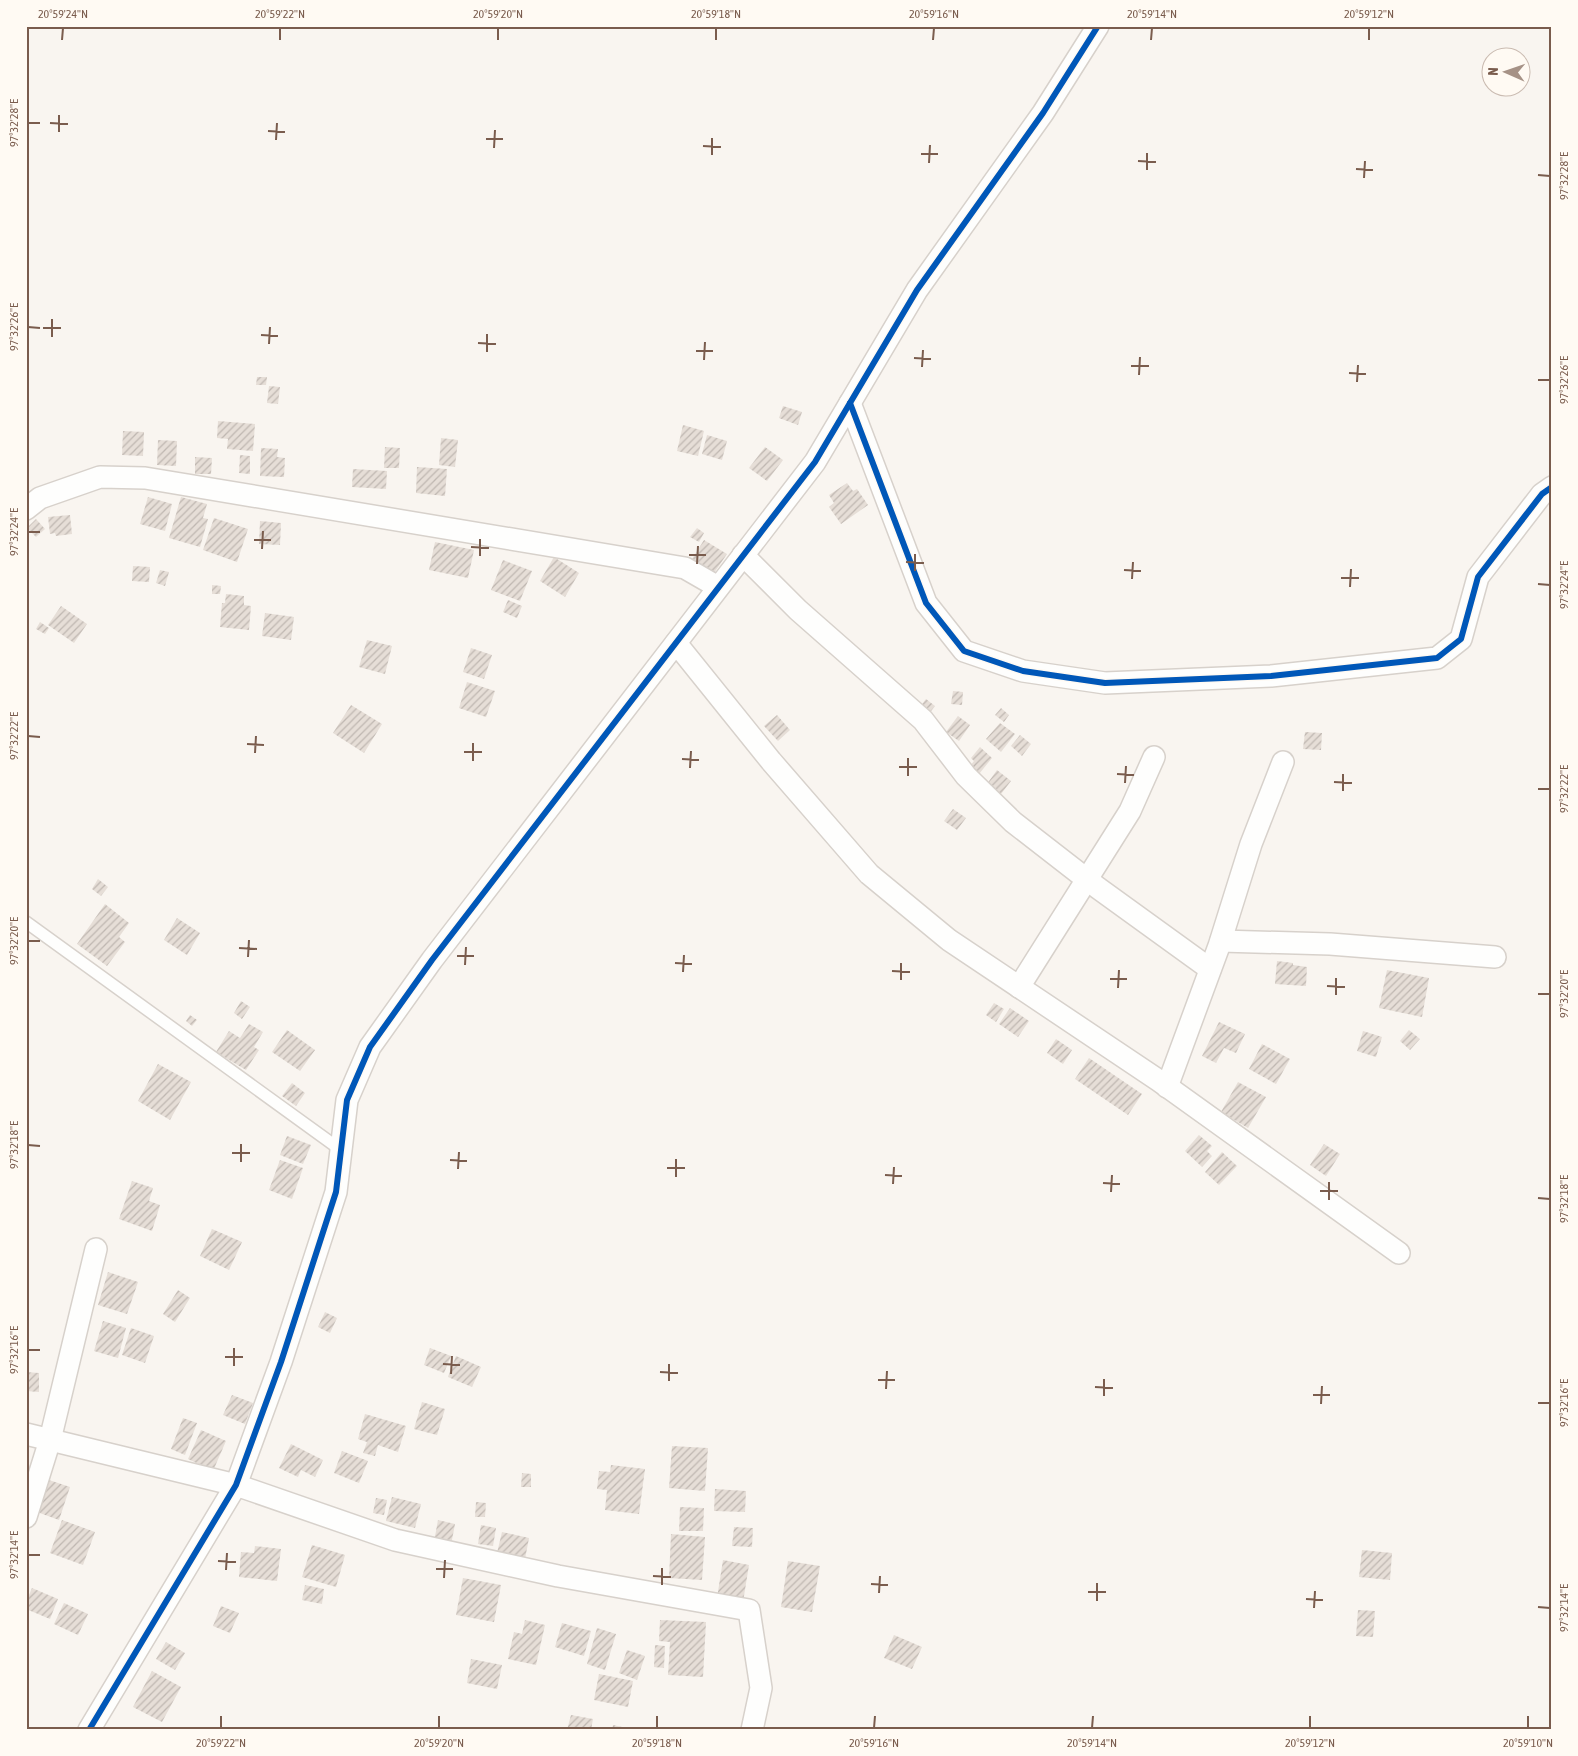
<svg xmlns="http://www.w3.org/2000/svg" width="1578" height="1756" font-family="'Asap Condensed',sans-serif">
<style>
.building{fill:url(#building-hatch)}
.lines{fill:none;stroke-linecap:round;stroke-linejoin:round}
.lane-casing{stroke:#d7d1cb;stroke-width:14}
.street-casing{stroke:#d7d1cb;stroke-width:24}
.lane{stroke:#fefefd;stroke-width:11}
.street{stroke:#fefefd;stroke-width:21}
.cycleway-casing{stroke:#fffaf3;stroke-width:9}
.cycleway{stroke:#0057b8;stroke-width:6}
.ticks{fill:none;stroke:#7a5c4d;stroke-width:2}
.neatline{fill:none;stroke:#7a5c4d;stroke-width:2}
.ticks-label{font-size:12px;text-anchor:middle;fill:#7a5c4d}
</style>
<defs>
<pattern id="building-hatch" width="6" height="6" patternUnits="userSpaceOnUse" patternTransform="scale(1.25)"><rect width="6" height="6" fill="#e6ded7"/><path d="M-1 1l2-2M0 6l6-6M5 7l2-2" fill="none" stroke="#bfb7b1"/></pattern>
</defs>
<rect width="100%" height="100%" fill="#f9f5f0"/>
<g class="building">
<path d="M 257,377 L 267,377 L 266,385 L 256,385 Z"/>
<path d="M 269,386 L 280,387 L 278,404 L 267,403 Z"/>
<path d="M 783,406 L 802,412 L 798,425 L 779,418 Z"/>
<path d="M 218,421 L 255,424 L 253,451 L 227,449 L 228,439 L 217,438 Z"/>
<path d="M 683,425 L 704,431 L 698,456 L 677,451 Z"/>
<path d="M 123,431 L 144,432 L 143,456 L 122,455 Z"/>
<path d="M 707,435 L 727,441 L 722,460 L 702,454 Z"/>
<path d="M 441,438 L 458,440 L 455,467 L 439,465 Z"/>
<path d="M 158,440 L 177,441 L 176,466 L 157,465 Z"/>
<path d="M 385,447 L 400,448 L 399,468 L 384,468 Z"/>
<path d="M 765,447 L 783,460 L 767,481 L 749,468 Z"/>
<path d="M 261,448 L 278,449 L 277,457 L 285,458 L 284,477 L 260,476 Z"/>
<path d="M 240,455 L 250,456 L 250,474 L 239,473 Z"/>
<path d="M 195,457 L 212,458 L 211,474 L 195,474 Z"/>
<path d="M 417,467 L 447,469 L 445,496 L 416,493 Z"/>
<path d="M 353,469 L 387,471 L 386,489 L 352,487 Z"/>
<path d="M 847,483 L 853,491 L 857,489 L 868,505 L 841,524 L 829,507 L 834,503 L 829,495 Z"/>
<path d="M 148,497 L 172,504 L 165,531 L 140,524 Z"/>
<path d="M 181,497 L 207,504 L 203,518 L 208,519 L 200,547 L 169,538 Z"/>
<path d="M 70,515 L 72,534 L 56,536 L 55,533 L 50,534 L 48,517 Z"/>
<path d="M 214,518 L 248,529 L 237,562 L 203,550 Z"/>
<path d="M 36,519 L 45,529 L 36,537 L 27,528 Z"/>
<path d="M 260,521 L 281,523 L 280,545 L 259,544 Z"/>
<path d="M 697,528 L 704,533 L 699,542 L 690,537 Z"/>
<path d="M 704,540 L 727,554 L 714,573 L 692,559 Z"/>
<path d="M 435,542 L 474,550 L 468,578 L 429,570 Z"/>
<path d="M 554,557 L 579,573 L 565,597 L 540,581 Z"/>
<path d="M 503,560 L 532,571 L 520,601 L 491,590 Z"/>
<path d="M 133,566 L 150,567 L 149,582 L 132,581 Z"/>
<path d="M 160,570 L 169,572 L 165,586 L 156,583 Z"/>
<path d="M 212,585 L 221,586 L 220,594 L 212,594 Z"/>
<path d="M 226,594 L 244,596 L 244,605 L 251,606 L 249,630 L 220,627 L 222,603 L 225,603 Z"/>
<path d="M 508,600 L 522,606 L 517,618 L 503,612 Z"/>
<path d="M 61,606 L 87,624 L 74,643 L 48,625 Z"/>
<path d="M 265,613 L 294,617 L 291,640 L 262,636 Z"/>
<path d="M 40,622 L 49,628 L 45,634 L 36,629 Z"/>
<path d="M 367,640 L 392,646 L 385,674 L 359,667 Z"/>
<path d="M 471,648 L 492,655 L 484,679 L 463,672 Z"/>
<path d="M 467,682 L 495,691 L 486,717 L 459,708 Z"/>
<path d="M 953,691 L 963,692 L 962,705 L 951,704 Z"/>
<path d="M 926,699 L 935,706 L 928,715 L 919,708 Z"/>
<path d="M 351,705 L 382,724 L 364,753 L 333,733 Z"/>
<path d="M 1001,708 L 1009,715 L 1004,722 L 995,715 Z"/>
<path d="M 777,715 L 790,730 L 778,741 L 764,726 Z"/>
<path d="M 958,716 L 970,725 L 959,741 L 946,732 Z"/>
<path d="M 1000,723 L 1015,734 L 1001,752 L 986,739 Z"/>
<path d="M 1305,732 L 1322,733 L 1321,750 L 1303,749 Z"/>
<path d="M 1020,735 L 1031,744 L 1022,756 L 1011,746 Z"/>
<path d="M 980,747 L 992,758 L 979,774 L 970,766 L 974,761 L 971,758 Z"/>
<path d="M 997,770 L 1011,781 L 1001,794 L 987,784 Z"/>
<path d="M 953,809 L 966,818 L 957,830 L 944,821 Z"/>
<path d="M 98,879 L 108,887 L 101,896 L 92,889 Z"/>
<path d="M 105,904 L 129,923 L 119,937 L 125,942 L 107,966 L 77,944 Z"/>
<path d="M 177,918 L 200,933 L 187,955 L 164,940 Z"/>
<path d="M 1277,961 L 1293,963 L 1293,965 L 1307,967 L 1306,986 L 1275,984 Z"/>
<path d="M 1387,970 L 1429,978 L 1422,1017 L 1379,1008 Z"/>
<path d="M 241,1001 L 250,1007 L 242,1019 L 234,1013 Z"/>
<path d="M 994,1003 L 1004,1009 L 996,1022 L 986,1015 Z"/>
<path d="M 1010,1008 L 1029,1021 L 1018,1037 L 999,1024 Z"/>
<path d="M 190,1015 L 197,1020 L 192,1026 L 186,1021 Z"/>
<path d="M 1219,1022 L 1245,1034 L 1236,1053 L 1224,1048 L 1216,1063 L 1202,1056 Z"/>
<path d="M 249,1024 L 263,1032 L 254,1047 L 259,1050 L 246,1070 L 216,1052 L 229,1031 L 240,1038 Z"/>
<path d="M 287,1030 L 315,1050 L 300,1071 L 272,1052 Z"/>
<path d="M 1409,1030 L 1420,1039 L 1410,1050 L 1400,1041 Z"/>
<path d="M 1363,1031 L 1382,1037 L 1376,1057 L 1357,1051 Z"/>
<path d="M 1056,1039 L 1072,1050 L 1063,1064 L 1047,1053 Z"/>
<path d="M 1262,1044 L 1290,1059 L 1276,1084 L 1249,1069 Z"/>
<path d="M 1089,1058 L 1142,1094 L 1128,1115 L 1075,1079 Z"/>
<path d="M 158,1064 L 191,1082 L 170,1120 L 138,1101 Z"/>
<path d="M 1238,1082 L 1266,1097 L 1248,1128 L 1221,1112 Z"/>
<path d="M 292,1083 L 305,1093 L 296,1106 L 282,1096 Z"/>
<path d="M 1199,1135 L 1212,1146 L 1207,1151 L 1212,1156 L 1202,1167 L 1185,1151 Z"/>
<path d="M 287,1136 L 311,1145 L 303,1164 L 280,1155 Z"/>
<path d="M 1324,1144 L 1340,1154 L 1326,1176 L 1310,1165 Z"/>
<path d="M 1222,1152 L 1237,1166 L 1219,1185 L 1205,1172 Z"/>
<path d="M 280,1160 L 303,1168 L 292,1199 L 269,1190 Z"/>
<path d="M 132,1181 L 153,1188 L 149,1201 L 160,1205 L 152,1231 L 119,1219 Z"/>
<path d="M 212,1229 L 242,1242 L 229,1270 L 200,1256 Z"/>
<path d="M 108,1272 L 138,1282 L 127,1314 L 98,1305 Z"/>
<path d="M 178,1290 L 190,1298 L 175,1322 L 163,1314 Z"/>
<path d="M 325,1312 L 337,1318 L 330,1333 L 318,1327 Z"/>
<path d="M 103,1321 L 126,1328 L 118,1358 L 94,1351 Z"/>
<path d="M 131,1328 L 154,1336 L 145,1363 L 122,1355 Z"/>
<path d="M 430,1348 L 451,1356 L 444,1373 L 424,1365 Z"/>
<path d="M 456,1356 L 481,1367 L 472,1387 L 448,1377 Z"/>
<path d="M 26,1372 L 39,1373 L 39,1392 L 26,1391 Z"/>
<path d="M 232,1395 L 253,1403 L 245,1424 L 223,1415 Z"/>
<path d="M 422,1402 L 445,1409 L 437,1435 L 414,1429 Z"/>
<path d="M 365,1414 L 406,1426 L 398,1452 L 378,1445 L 375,1456 L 363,1453 L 367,1442 L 358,1439 Z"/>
<path d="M 183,1418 L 197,1423 L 185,1455 L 171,1449 Z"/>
<path d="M 201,1430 L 226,1441 L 213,1471 L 188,1459 Z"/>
<path d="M 291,1444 L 323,1460 L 315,1477 L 301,1470 L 298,1477 L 279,1468 Z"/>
<path d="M 672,1446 L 708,1448 L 705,1491 L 669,1488 Z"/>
<path d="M 342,1451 L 368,1461 L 359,1483 L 334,1473 Z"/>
<path d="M 611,1465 L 645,1469 L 639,1514 L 605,1510 L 607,1490 L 597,1489 L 599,1471 L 610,1472 Z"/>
<path d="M 522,1473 L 531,1474 L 531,1487 L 521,1487 Z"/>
<path d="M 49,1480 L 70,1487 L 59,1520 L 37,1512 Z"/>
<path d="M 715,1489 L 746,1491 L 745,1512 L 714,1511 Z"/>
<path d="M 392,1497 L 421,1504 L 415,1528 L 386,1521 Z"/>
<path d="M 376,1498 L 387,1500 L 384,1515 L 373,1513 Z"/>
<path d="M 476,1502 L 486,1503 L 485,1517 L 475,1517 Z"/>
<path d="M 680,1507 L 704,1508 L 703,1531 L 679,1531 Z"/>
<path d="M 62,1520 L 95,1532 L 83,1565 L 50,1553 Z"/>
<path d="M 438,1520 L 455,1524 L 451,1545 L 434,1542 Z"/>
<path d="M 481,1525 L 496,1528 L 493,1546 L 478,1544 Z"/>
<path d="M 734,1527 L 753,1528 L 752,1547 L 732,1546 Z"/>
<path d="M 502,1532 L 529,1538 L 525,1559 L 497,1553 Z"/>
<path d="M 671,1534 L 705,1537 L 702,1580 L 669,1578 Z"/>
<path d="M 312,1545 L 345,1555 L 336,1587 L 302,1577 Z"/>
<path d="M 255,1546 L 281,1549 L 277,1581 L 239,1577 L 241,1552 L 254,1553 Z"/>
<path d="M 1362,1550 L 1392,1553 L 1390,1580 L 1359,1577 Z"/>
<path d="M 723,1560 L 749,1565 L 743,1602 L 717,1598 Z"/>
<path d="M 788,1561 L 820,1566 L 812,1612 L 781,1607 Z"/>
<path d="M 463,1578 L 501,1585 L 494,1622 L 456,1615 Z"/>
<path d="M 305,1585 L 324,1589 L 322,1604 L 302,1600 Z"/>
<path d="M 32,1588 L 58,1599 L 50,1619 L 26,1609 L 26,1602 Z"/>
<path d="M 64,1603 L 88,1614 L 78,1635 L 54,1624 Z"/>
<path d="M 221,1606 L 239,1613 L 230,1633 L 213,1626 Z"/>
<path d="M 1358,1610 L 1375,1611 L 1373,1637 L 1356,1636 Z"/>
<path d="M 525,1620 L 545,1625 L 536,1665 L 508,1659 L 514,1632 L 522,1634 Z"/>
<path d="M 660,1620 L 706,1622 L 703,1677 L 668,1675 L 670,1642 L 659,1641 Z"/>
<path d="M 562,1623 L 591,1631 L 584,1656 L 555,1647 Z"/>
<path d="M 597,1628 L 616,1634 L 605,1670 L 587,1664 Z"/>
<path d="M 894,1635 L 922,1647 L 912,1669 L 884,1658 Z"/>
<path d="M 166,1642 L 185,1653 L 175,1670 L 156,1659 Z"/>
<path d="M 655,1645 L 665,1646 L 664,1668 L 654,1667 Z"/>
<path d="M 627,1650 L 645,1656 L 637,1680 L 619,1673 Z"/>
<path d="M 471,1659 L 502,1665 L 497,1689 L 467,1683 Z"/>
<path d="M 152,1671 L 181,1687 L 162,1722 L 133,1707 Z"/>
<path d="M 599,1674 L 633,1681 L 628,1707 L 594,1700 Z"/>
<path d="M 571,1715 L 593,1719 L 591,1730 L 567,1730 Z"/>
<path d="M 613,1725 L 622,1727 L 621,1730 L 612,1730 Z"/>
</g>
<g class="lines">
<defs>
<path id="lane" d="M 26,922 L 341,1150"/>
<g id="street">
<path d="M 850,403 L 926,603 L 964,651 L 1023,671 L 1105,683 L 1271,676 L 1437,658 L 1461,639 L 1478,577 L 1542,494 L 1552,487"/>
<path d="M 26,509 L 40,498 L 100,477 L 145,478 L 685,568 L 718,587"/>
<path d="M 743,555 L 798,610 L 923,720 L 966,776 L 1013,822 L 1098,888 L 1210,969"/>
<path d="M 676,643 L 771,761 L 869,874 L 949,940 L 1158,1080 L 1399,1253"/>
<path d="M 1221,941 L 1330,944 L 1495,957"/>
<path d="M 1019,987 L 1130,811 L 1154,757"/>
<path d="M 1167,1087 L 1219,946 L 1251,844 L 1283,762"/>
<path d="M 26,1434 L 236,1485 L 395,1540 L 558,1576 L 749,1610 L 761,1688 L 752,1730"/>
<path d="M 26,1517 L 50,1440 L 96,1249"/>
<path d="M 89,1730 L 236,1485 L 281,1362 L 336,1192 L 347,1100 L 370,1047 L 432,960 L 815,462 L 917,290 L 1043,113 L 1098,26"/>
</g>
</defs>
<use href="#lane" class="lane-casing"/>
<use href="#street" class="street-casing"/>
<use href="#lane" class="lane"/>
<use href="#street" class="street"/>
<defs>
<g id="cycleway">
<path d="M 850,403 L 926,603 L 964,651 L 1023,671 L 1105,683 L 1271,676 L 1437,658 L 1461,639 L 1478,577 L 1542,494 L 1552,487"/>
<path d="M 89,1730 L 236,1485 L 281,1362 L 336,1192 L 347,1100 L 370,1047 L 432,960 L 815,462 L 917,290 L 1043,113 L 1098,26"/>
</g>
</defs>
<use href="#cycleway" class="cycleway-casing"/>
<use href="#cycleway" class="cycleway"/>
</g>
<path class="ticks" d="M 62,40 L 63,28M 280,40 L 280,28M 498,40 L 498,28M 716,40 L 716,28M 933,40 L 934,28M 1151,40 L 1152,28M 1369,40 L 1369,28M 28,123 L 40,123M 50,123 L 68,124M 268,131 L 285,132M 59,132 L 59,115M 486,139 L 503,139M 276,140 L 277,123M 703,146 L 721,147M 494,148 L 495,130M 921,154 L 938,154M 712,155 L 712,138M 1138,161 L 1156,162M 929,163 L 930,145M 1356,169 L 1373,170M 1147,170 L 1147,153M 1538,175 L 1550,176M 1364,178 L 1365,161M 28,327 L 40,328M 43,328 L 61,328M 261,335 L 278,336M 52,337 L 52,319M 478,343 L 496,344M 269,344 L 270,327M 696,351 L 713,351M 487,352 L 487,334M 914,358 L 931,359M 704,360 L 705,342M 1131,366 L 1149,366M 922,367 L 923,350M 1349,373 L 1366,374M 1139,375 L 1140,357M 1538,380 L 1550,380M 1357,382 L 1358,365M 28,532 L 40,532M 254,540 L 271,540M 471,547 L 489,548M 262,549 L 263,531M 689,555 L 706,555M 480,556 L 480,539M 906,562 L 924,563M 697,564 L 698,546M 1124,570 L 1141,571M 915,571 L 915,554M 1341,578 L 1359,578M 1132,579 L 1133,562M 1538,584 L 1550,585M 1350,587 L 1351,569M 28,736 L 40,737M 247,744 L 264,745M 464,752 L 482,752M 255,753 L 256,736M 682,759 L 699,760M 473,761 L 473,743M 899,767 L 917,767M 690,768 L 691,751M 1117,774 L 1134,775M 908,776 L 908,758M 1334,782 L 1352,783M 1125,783 L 1126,766M 1538,789 L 1550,789M 1343,791 L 1343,774M 28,941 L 40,941M 239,948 L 257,949M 457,956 L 474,956M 248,957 L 249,940M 675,963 L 692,964M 465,965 L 466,947M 892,971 L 910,972M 683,972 L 684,955M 1110,979 L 1127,979M 901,980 L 901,963M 1327,986 L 1345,987M 1118,988 L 1119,970M 1538,994 L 1550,994M 1336,995 L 1336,978M 28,1145 L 40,1146M 232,1153 L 250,1153M 450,1160 L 467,1161M 241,1162 L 241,1144M 667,1168 L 685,1168M 458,1169 L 459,1152M 885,1175 L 902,1176M 676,1177 L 676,1159M 1103,1183 L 1120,1184M 893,1184 L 894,1167M 1320,1191 L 1338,1191M 1111,1192 L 1112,1175M 1538,1198 L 1550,1199M 1329,1200 L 1329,1182M 28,1350 L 40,1350M 225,1357 L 243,1357M 443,1364 L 460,1365M 234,1366 L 234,1348M 660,1372 L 678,1373M 451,1374 L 452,1356M 878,1380 L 895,1380M 669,1381 L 669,1364M 1095,1387 L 1113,1388M 886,1389 L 887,1371M 1313,1395 L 1330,1395M 1104,1396 L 1104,1379M 1538,1403 L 1550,1403M 1321,1404 L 1322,1386M 28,1555 L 40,1555M 218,1561 L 236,1562M 436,1569 L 453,1569M 226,1570 L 227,1553M 653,1576 L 671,1577M 444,1578 L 445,1560M 871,1584 L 888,1585M 662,1585 L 662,1568M 1088,1592 L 1106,1592M 879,1593 L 880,1576M 1306,1599 L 1323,1600M 1097,1601 L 1097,1583M 1538,1607 L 1550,1608M 1314,1608 L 1315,1591M 221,1728 L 221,1716M 439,1728 L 439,1716M 657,1728 L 657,1716M 874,1728 L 875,1716M 1092,1728 L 1093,1716M 1310,1728 L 1310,1716M 1528,1728 L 1528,1716"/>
<rect width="1578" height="1756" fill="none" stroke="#fffaf3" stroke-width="55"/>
<g transform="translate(1506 72) rotate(272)"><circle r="24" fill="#fffaf3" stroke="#cabbb1"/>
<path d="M0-4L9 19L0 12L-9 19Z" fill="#a69286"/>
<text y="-8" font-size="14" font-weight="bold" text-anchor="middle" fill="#7a5c4d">N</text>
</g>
<rect x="28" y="28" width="1522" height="1700" class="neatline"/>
<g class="ticks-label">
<text x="63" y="18">20°59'24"N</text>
<text x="280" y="18">20°59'22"N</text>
<text x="498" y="18">20°59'20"N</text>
<text x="716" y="18">20°59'18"N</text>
<text x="934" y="18">20°59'16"N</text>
<text x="1152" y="18">20°59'14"N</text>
<text x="1369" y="18">20°59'12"N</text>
<text transform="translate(14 123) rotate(-90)" y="4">97°32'28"E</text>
<text transform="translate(1564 176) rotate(-90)" y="4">97°32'28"E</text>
<text transform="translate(14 327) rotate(-90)" y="4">97°32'26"E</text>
<text transform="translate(1564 380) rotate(-90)" y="4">97°32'26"E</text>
<text transform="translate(14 532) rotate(-90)" y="4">97°32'24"E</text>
<text transform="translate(1564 585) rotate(-90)" y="4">97°32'24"E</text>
<text transform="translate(14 736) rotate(-90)" y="4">97°32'22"E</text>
<text transform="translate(1564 789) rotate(-90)" y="4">97°32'22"E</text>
<text transform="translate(14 941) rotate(-90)" y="4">97°32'20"E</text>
<text transform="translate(1564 994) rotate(-90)" y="4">97°32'20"E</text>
<text transform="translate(14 1145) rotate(-90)" y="4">97°32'18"E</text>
<text transform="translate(1564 1199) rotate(-90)" y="4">97°32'18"E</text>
<text transform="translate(14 1350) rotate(-90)" y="4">97°32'16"E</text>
<text transform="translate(1564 1403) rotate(-90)" y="4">97°32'16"E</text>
<text transform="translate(14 1555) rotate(-90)" y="4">97°32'14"E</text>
<text transform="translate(1564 1608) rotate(-90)" y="4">97°32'14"E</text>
<text x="221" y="1747">20°59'22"N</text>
<text x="439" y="1747">20°59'20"N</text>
<text x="657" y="1747">20°59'18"N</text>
<text x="874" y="1747">20°59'16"N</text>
<text x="1092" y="1747">20°59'14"N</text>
<text x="1310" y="1747">20°59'12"N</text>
<text x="1528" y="1747">20°59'10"N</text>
</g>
</svg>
